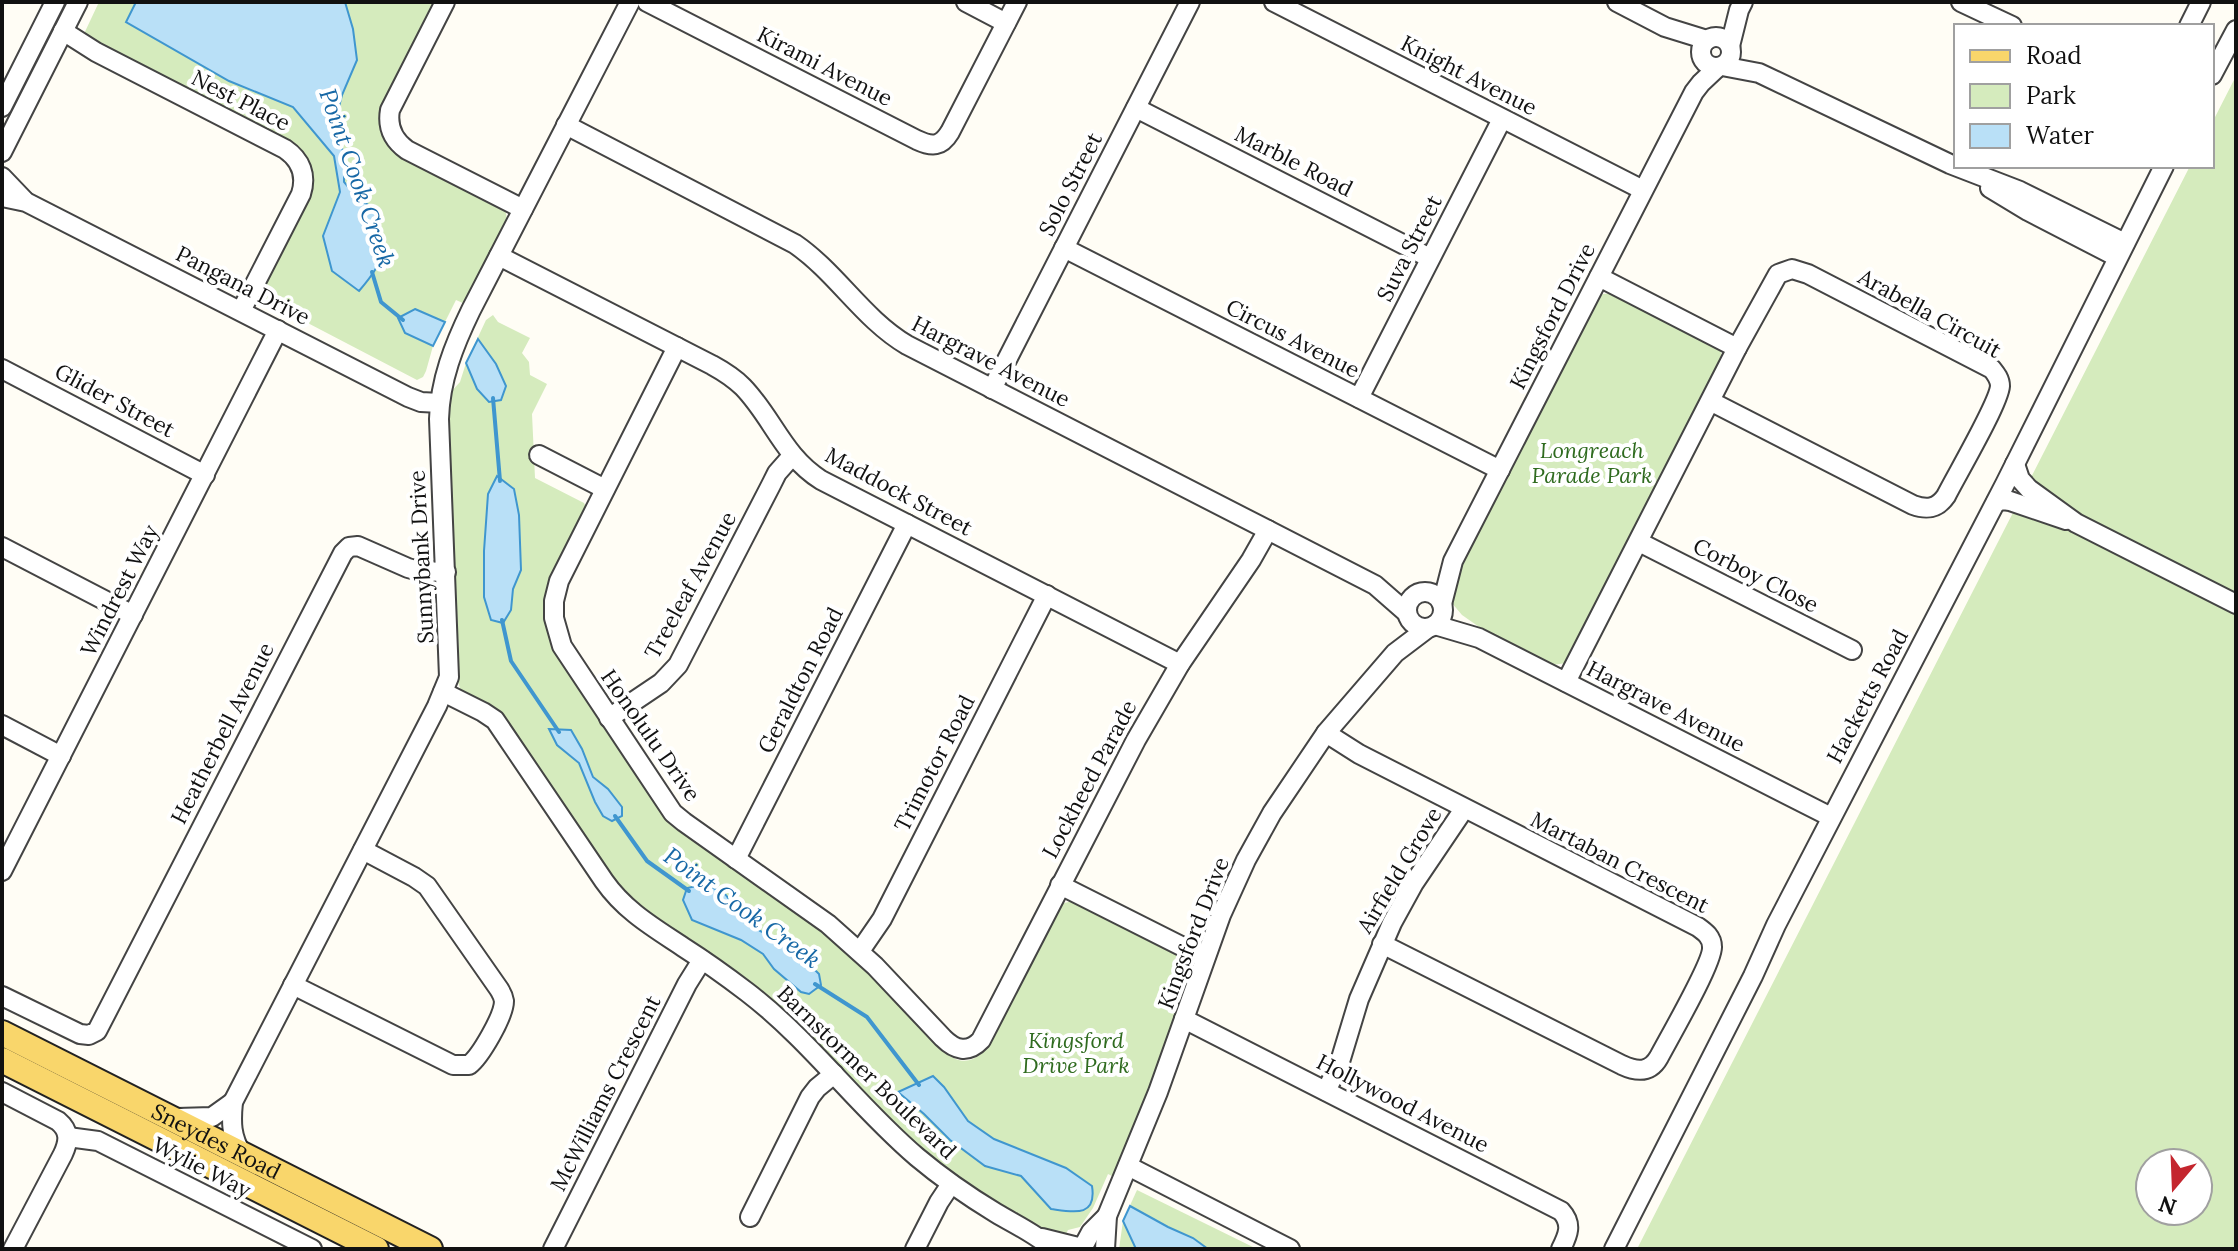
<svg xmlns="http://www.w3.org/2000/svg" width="2238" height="1251" font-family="Lora,serif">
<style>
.green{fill:#d5ebbd;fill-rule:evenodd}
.water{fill:#b9e0f7;stroke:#3f96cf;stroke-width:2}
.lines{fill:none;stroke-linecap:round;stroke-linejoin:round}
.stream{stroke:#3f96cf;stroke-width:4}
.minor-casing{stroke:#444;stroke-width:22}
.major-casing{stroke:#222;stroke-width:28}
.minor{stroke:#fff;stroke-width:18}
.major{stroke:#f9d66b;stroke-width:24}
.labels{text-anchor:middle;stroke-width:8;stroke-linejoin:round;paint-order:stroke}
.street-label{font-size:22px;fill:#111;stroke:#fff}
.park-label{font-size:22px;font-style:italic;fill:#2f6b1f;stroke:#fff}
.water-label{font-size:24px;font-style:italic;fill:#1768a6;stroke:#fff}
</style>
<rect width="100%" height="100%" fill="#fffdf5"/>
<g class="green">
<path d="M 99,2 L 438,2 L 383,127 L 505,209 L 507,219 L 465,304 L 456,300 L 433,346 L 426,371 L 423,377 L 417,380 L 256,296 L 309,168 L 82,38 Z"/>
<path d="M 2236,76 L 2236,1249 L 1637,1249 L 2190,166 L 2212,166 L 2212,123 ZM 2150,1163 L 2198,1163 L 2198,1211 L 2150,1211 Z"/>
<path d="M 1612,293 L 1718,347 L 1723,357 L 1567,663 L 1552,665 L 1482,629 L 1462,615 L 1451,602 L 1457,571 L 1596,300 L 1603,294 Z"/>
<path d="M 493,315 L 498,322 L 530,338 L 522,353 L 529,362 L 530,375 L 547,384 L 532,414 L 535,478 L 584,503 L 587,509 L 547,610 L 658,802 L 815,922 L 893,993 L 947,1053 C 958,1064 972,1063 983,1052 L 1054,912 L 1060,904 L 1073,901 L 1186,959 L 1190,963 L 1192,973 L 1152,1087 L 1116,1178 L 1108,1174 L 1093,1208 L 1080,1227 L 1068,1230 L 1064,1238 L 1045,1232 L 1010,1213 L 941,1167 L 629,901 L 461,691 L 457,679 L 459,657 L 448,411 L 450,393 L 460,382 L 466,363 L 486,320 Z"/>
<path d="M 1137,1190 L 1257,1249 L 1119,1249 L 1123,1221 Z"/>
</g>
<g class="water">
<path d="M 136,2 L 345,2 L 353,29 L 357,60 L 342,95 L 334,126 L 344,154 L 344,182 L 358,199 L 374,208 C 386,249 388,257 359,291 L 332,271 L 323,236 L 340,192 L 334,156 L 293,107 L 229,81 L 126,22 Z"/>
<path d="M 415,309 L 445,322 L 433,346 L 405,333 L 398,318 Z"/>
<path d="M 478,339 L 496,364 L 506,386 L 501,400 L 489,402 L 477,389 L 466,363 Z"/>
<path d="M 497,476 L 514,489 L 519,515 L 521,570 L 513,589 L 511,610 L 503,623 L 491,620 L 484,597 L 484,551 L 488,494 Z"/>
<path d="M 549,729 L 571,730 L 582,749 L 593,777 L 608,789 L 622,807 L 622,816 L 612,821 L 603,816 L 595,802 L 579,763 L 557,745 Z"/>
<path d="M 706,884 L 725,894 L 739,912 L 760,931 L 783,942 L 807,962 L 819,974 L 821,985 L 809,994 L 801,992 L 774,969 L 763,954 L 741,940 L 692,920 L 683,900 L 687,888 Z"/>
<path d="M 933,1076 L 944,1087 L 968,1121 L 994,1139 L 1066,1168 L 1092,1186 C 1097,1218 1073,1212 1051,1209 L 1021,1176 L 985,1166 L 950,1140 L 924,1114 L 898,1092 Z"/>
<path d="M 1130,1206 L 1168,1227 L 1193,1238 L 1208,1249 L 1136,1249 L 1123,1221 Z"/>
</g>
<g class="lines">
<g class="stream">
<path d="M 372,272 L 381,302 L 403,320"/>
<path d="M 493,398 L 500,481"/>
<path d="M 502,620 L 511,661 L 559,732"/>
<path d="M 615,816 L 647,861 L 689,891"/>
<path d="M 815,984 L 867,1017 L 919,1085"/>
</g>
<defs>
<g id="minor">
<path d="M 445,2 L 390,110 C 387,127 393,140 407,150 L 523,209"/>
<path d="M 647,2 L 917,140 C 932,147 941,147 950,132 L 1017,2"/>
<path d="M 966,2 L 1006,23"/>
<path d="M 1274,2 L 1643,190"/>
<path d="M 1617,2 L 1665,27 L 1707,40"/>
<path d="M 1961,2 L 2012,26"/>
<path d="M 2189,26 L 2201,2"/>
<path d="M 63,31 L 96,52 L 285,149 C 301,160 307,175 301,194 L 241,311"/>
<circle cx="1716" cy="52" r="15"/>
<path d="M 1730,46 L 1739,10 L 1743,2"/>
<path d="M 1722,66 L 1759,73 L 1950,164 L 2020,191 L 2125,243"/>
<path d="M 2212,75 L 2236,30"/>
<path d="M 2,107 L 55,2"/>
<path d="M 1136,108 L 1430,258"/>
<path d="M 566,125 L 795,244 C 837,273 863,319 907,345 L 1375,585 L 1407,613"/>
<path d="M 2,152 L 78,2"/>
<path d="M 2,177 L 24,200"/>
<path d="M 1990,188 L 2028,211 L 2117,257"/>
<path d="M 2,197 L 26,202 L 408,397 L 421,402 L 440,403"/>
<path d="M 1064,248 L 1500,470"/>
<path d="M 499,256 L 712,365 C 723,371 734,378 743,387 C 773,418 783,456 821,480 L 1180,664"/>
<path d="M 1599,277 L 1737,348"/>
<path d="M 677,347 L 559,581 L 554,601 L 554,618 L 562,646 L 673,813 L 684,822 L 828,924 L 875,966 L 943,1038 C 955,1050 968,1054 981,1040 L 1136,740 L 1180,664 L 1251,560 L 1268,530"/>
<path d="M 2,369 L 205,475"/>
<path d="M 992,389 L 1190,2"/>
<path d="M 1359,398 L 1502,119"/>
<path d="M 539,455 L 605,489"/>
<path d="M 2015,464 L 2020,479 L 2029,489 L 2076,523 L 2236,604"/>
<path d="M 1996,502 L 2003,500 L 2010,501 L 2066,520"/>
<path d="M 1639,542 L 1852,650"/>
<path d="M 2,547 L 133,615"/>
<circle cx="1425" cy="610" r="18"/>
<path d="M 1442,604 L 1453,561 L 1694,92 L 1701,83 L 1718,67"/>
<path d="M 1435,625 L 1479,638 L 1831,817"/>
<path d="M 1566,682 L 1737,348 L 1778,274 L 1792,269 L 1808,274 L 1992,369 C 1996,374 2000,379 2000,386 C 1999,403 1956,476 1946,496 C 1937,509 1927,510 1913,505 L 1710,401"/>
<path d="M 443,692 L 483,712 L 495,720 L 604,881 C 625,911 653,927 683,947 C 705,961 726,976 747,992 C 811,1041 857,1106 917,1157 C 942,1178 968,1196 996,1213 C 1016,1225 1036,1234 1053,1249"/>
<path d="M 609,718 L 661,683 L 678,665 L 771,485 L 777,473 L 792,456"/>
<path d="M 2,725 L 61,756"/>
<path d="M 1326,733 L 1359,754 L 1698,927 C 1705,932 1712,937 1712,947 C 1713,962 1669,1038 1659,1057 C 1650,1073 1637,1072 1622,1065 L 1382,944"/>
<path d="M 736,859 L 907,524"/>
<path d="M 2,871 L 278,330"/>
<path d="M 1060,885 L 1205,958"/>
<path d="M 860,951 L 882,919 L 1047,595"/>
<path d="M 293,985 L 453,1065 L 469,1065 C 480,1057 504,1016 504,1001 C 503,995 502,994 499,989 L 427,886 L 414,877 L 363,850"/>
<path d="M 2,996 L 80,1034 L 89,1035 L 97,1031 L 343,553 L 349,547 L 358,546 L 408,568 L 419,571 L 446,572"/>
<path d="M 1184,1019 L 1561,1211 C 1573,1224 1568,1235 1561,1249"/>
<path d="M 1326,1091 L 1339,1065 L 1359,999 L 1392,923 L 1414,883 L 1464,809"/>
<path d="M 2,1092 L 58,1121 C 70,1131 69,1141 63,1154 L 13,1249"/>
<path d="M 177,1118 L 212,1117 L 233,1102"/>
<path d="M 68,1137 L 98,1141 L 312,1249"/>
<path d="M 242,1154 C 231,1137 231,1122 233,1102 L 437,706 L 449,677 L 439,419 C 440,380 454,345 471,310 L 630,2"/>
<path d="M 1128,1166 L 1290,1249"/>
<path d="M 750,1217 L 810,1097 L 817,1088 L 834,1074"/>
<path d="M 1042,1238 L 1078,1247"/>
<path d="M 1084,1245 L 1091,1232 L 1107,1216"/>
<path d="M 553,1249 L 687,984 L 702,960"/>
<path d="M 915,1249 L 939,1202 L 951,1184"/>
<path d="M 1105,1249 L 1107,1216 L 1158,1092 L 1221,915 L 1246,860 L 1272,813 L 1326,733 L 1395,653 L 1428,628"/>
<path d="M 1614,1249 L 1753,976 L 1776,925 L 2005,484 L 2164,166"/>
</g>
<g id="major">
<path id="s1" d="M 2,1033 L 430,1249"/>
<path d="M 2,1060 L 376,1249"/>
</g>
</defs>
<use href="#minor" class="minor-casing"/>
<use href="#major" class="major-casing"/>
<use href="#minor" class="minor"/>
<use href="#major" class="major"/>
</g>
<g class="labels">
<g class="street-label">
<text transform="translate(825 66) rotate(27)" y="8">Kirami Avenue</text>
<text transform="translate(1469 75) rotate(27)" y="8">Knight Avenue</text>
<text transform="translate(241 100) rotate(27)" y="8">Nest Place</text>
<text transform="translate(1294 161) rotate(27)" y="8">Marble Road</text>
<text transform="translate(1070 184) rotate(-63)" y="8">Solo Street</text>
<text transform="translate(1409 248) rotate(-63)" y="8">Suva Street</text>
<text transform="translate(243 285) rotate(27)" y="8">Pangana Drive</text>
<text transform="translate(1930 313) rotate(29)" y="8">Arabella Circuit</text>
<text transform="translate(1552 316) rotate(-63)" y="8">Kingsford Drive</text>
<text transform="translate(1293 338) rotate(27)" y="8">Circus Avenue</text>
<text transform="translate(991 361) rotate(27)" y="8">Hargrave Avenue</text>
<text transform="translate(115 400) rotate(28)" y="8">Glider Street</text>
<text transform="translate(899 491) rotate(28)" y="8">Maddock Street</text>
<text transform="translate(421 557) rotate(-93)" y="8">Sunnybank Drive</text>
<text transform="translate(1756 575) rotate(27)" y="8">Corboy Close</text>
<text transform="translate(690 585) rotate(-61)" y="8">Treeleaf Avenue</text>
<text transform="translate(119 590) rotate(-63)" y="8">Windrest Way</text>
<text transform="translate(800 680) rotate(-63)" y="8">Geraldton Road</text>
<text transform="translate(1867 696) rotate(-62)" y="8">Hacketts Road</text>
<text transform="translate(1666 706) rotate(27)" y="8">Hargrave Avenue</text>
<text transform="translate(222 733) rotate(-63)" y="8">Heatherbell Avenue</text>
<text transform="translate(651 735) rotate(55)" y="8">Honolulu Drive</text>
<text transform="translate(934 763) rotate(-63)" y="8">Trimotor Road</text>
<text transform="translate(1089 779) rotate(-62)" y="8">Lockheed Parade</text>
<text transform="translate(1620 862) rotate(27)" y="8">Martaban Crescent</text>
<text transform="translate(1399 870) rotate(-59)" y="8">Airfield Grove</text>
<text transform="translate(1193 933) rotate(-69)" y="8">Kingsford Drive</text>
<text transform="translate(867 1072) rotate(44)" y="8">Barnstormer Boulevard</text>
<text transform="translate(605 1093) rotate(-63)" y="8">McWilliams Crescent</text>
<text transform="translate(1403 1103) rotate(27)" y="8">Hollywood Avenue</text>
<text dy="8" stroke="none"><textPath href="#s1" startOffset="240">Sneydes Road</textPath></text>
<text transform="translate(202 1167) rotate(27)" y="8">Wylie Way</text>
</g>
<g class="park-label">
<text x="1592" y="458">Longreach<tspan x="1592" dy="25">Parade Park</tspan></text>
<text x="1076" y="1048">Kingsford<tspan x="1076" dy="25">Drive Park</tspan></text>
</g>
<g class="water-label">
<text transform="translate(357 178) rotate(71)" y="8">Point Cook Creek</text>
<text transform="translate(742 908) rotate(36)" y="8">Point Cook Creek</text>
</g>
</g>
<rect width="2238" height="1251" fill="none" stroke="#111111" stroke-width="8"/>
<rect x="1954" y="24" width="260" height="144" fill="#ffffff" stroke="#a0a0a0" stroke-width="2"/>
<rect x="1970" y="50" width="40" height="12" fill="#f9d66b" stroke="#a0a0a0" stroke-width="2"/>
<text x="2026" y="64" font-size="24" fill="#111111">Road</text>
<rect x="1970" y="84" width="40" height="24" fill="#d5ebbd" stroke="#a0a0a0" stroke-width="2"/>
<text x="2026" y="104" font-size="24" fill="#111111">Park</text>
<rect x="1970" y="124" width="40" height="24" fill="#b9e0f7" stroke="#a0a0a0" stroke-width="2"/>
<text x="2026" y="144" font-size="24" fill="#111111">Water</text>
<g transform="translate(2174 1187) rotate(199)"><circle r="38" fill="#ffffff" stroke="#a0a0a0" stroke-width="2"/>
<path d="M0-6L14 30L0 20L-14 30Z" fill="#c4262e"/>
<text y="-12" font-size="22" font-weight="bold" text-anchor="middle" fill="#111111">N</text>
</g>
</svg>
